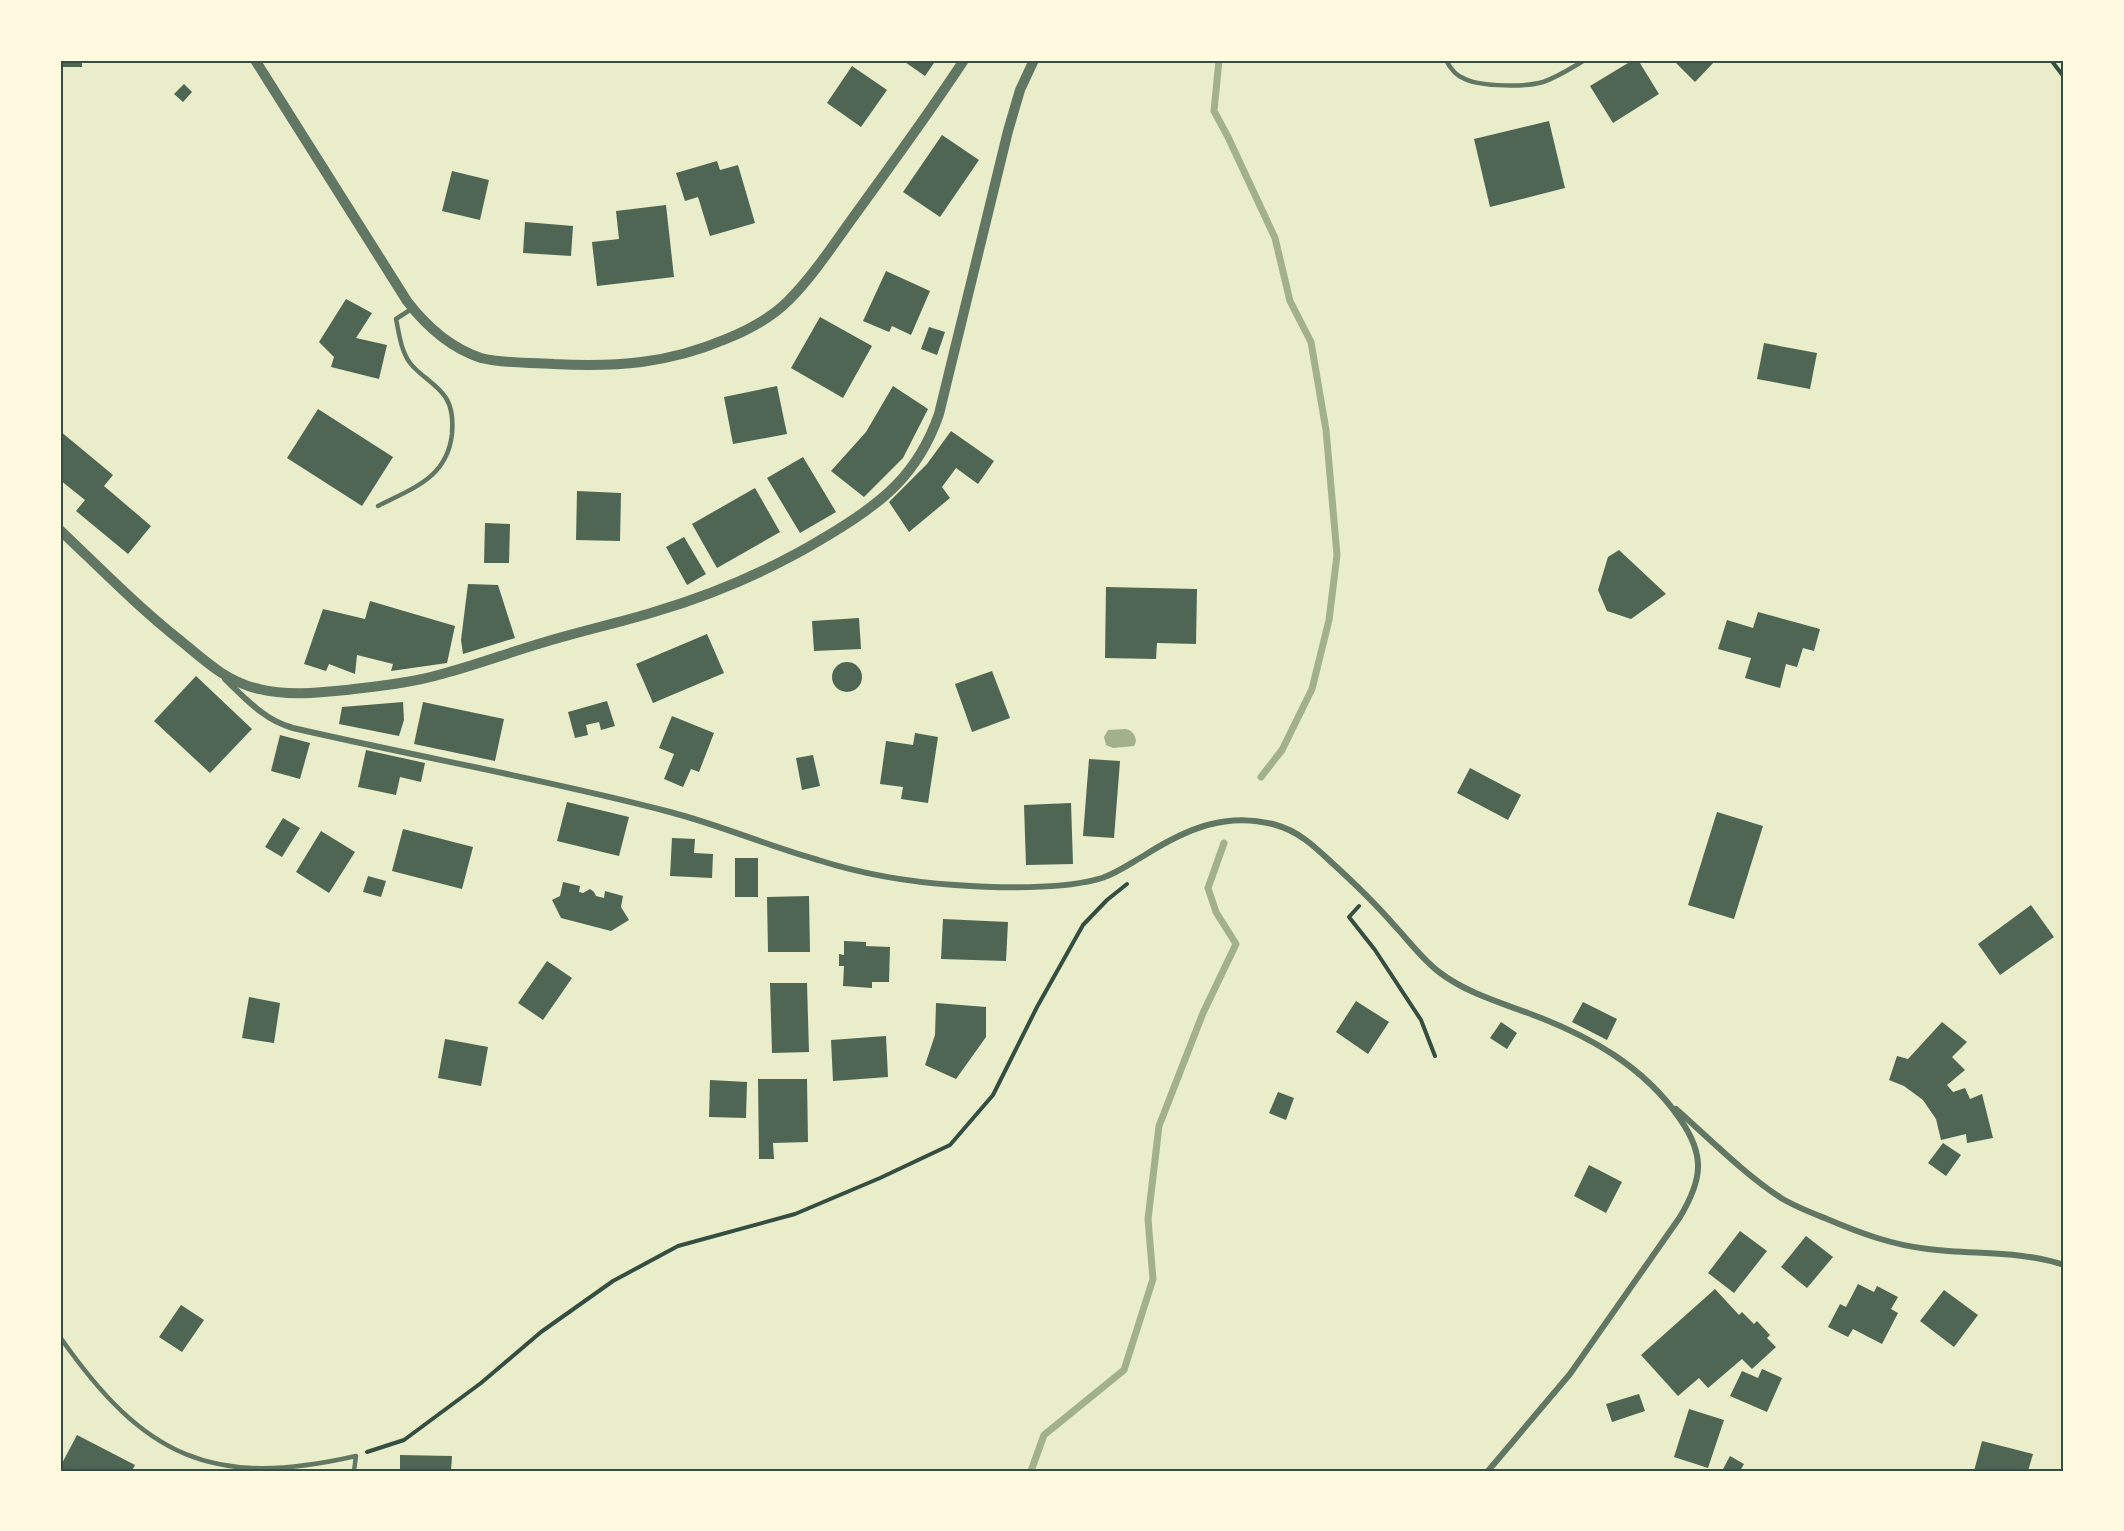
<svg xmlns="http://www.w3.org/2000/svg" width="2124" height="1531" font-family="'Playfair Display',serif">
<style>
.water{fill:#a3b18a}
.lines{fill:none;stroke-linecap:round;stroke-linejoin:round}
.stream{stroke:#a3b18a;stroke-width:7}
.building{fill:#4f6655}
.path{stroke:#344e41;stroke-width:4}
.service{stroke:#617663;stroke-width:4.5}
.minor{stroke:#617663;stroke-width:6}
.tertiary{stroke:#617663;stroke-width:10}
.neatline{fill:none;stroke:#344e41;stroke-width:2}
</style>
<rect width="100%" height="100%" fill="#e9edc9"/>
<path class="water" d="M 1125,729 C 1132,730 1135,734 1136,741 L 1134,746 L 1113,748 L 1106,745 L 1104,737 L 1108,730 Z"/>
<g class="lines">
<g class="stream">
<path d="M 1219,60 L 1214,111 L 1228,137 L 1275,238 L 1290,301 L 1311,342 L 1326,430 L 1337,555 L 1329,620 L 1312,689 L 1282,750 L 1261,777"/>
<path d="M 1031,1471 L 1044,1435 L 1124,1370 L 1153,1279 L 1148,1219 L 1159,1126 L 1203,1013 L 1236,944 L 1216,912 L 1208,888 L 1224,843"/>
</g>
</g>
<g class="building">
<rect x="60" y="60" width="22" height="7"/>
<path d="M 902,60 L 936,60 L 925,76 Z"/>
<path d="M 1633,60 L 1638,60 L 1659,94 L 1613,123 L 1590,86 Z"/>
<path d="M 1673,60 L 1716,60 L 1695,82 Z"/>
<path d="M 852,66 L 887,90 L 861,127 L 827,103 Z"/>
<path d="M 184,84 L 192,92 L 183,102 L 174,94 Z"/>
<path d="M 1549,121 L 1565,188 L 1490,207 L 1474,139 Z"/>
<path d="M 942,135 L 979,160 L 940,217 L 903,192 Z"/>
<path d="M 717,161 L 720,170 L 738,165 L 755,223 L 710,236 L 698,197 L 685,201 L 676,173 Z"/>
<path d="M 452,171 L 489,180 L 480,220 L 442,211 Z"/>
<path d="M 666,205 L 674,277 L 597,286 L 592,242 L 619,239 L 616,211 Z"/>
<path d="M 525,222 L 573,226 L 571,256 L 523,253 Z"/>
<path d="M 886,271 L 930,291 L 911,335 L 892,326 L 889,332 L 863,321 Z"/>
<path d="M 346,299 L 372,313 L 356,338 L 387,345 L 379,379 L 331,367 L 334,357 L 319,342 Z"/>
<path d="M 820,317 L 872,346 L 843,398 L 791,368 Z"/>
<path d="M 929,327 L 945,332 L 937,355 L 921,349 Z"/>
<path d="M 1764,343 L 1817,353 L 1810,389 L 1757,379 Z"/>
<path d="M 777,386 L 787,434 L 733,444 L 724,397 Z"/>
<path d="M 893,386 L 928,409 L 903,458 L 864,497 L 831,471 L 866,432 Z"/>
<path d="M 318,409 L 393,457 L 362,506 L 287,458 Z"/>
<path d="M 60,431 L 113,475 L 104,486 L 151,526 L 128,554 L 76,511 L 85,500 L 60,480 Z"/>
<path d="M 951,431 L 994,461 L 978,484 L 956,468 L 942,487 L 950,498 L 909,532 L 889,502 L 927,464 Z"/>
<path d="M 803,457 L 836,512 L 800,533 L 767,478 Z"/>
<path d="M 755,488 L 780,532 L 717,568 L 692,524 Z"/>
<path d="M 577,491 L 621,493 L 620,541 L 576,540 Z"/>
<path d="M 485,523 L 510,524 L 509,563 L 484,563 Z"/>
<path d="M 684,537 L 706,574 L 687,585 L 666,547 Z"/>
<path d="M 1619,550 L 1666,594 L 1631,619 L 1607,611 L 1598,590 L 1608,557 Z"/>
<path d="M 468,584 L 498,585 L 515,638 L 463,654 L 461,640 Z"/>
<path d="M 1106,587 L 1197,589 L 1196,644 L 1157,643 L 1156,659 L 1105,658 Z"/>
<path d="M 370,601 L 455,626 L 447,663 L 391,671 L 393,664 L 357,655 L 355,674 L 329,664 L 326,671 L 304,664 L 323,609 L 365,619 Z"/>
<path d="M 1758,612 L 1820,629 L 1814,651 L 1803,648 L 1797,667 L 1786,664 L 1780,688 L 1745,678 L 1751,658 L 1718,649 L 1727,620 L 1753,628 Z"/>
<path d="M 859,618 L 861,649 L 814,651 L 812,621 Z"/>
<path d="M 707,634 L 724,673 L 653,703 L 636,664 Z"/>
<circle cx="847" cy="677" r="15"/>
<path d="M 992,671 L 1010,718 L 972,732 L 955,684 Z"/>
<path d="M 196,676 L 252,729 L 210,773 L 154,721 Z"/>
<path d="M 607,701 L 615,726 L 601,730 L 599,722 L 586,725 L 588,735 L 575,738 L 568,712 Z"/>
<path d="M 403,702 L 404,720 L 399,736 L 339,724 L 342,707 Z"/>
<path d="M 423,702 L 504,719 L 495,761 L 414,744 Z"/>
<path d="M 672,716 L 714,733 L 699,772 L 691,769 L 683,787 L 664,779 L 674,754 L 659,748 Z"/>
<path d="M 915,733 L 938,737 L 928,803 L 901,799 L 903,787 L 880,784 L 886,741 L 913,745 Z"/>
<path d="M 280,735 L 310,743 L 300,779 L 271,771 Z"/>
<path d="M 366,750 L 425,763 L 421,782 L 400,777 L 396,795 L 358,787 Z"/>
<path d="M 813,755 L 820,786 L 802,790 L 796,758 Z"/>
<path d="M 1089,759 L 1120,761 L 1114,838 L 1083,836 Z"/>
<path d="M 1470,768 L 1521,795 L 1508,820 L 1457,793 Z"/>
<path d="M 567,802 L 629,817 L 619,856 L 557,841 Z"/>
<path d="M 1071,803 L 1073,864 L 1026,865 L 1024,805 Z"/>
<path d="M 1717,812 L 1763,826 L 1734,919 L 1688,905 Z"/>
<path d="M 283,818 L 300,828 L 282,857 L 265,847 Z"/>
<path d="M 403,829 L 473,847 L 462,889 L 392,871 Z"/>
<path d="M 321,831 L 355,852 L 329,893 L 296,872 Z"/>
<path d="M 672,838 L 695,839 L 694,853 L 713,854 L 712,878 L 670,876 Z"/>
<rect x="735" y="858" width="23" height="39"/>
<path d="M 368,876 L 386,881 L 381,897 L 363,892 Z"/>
<path d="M 563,882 L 580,886 L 579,892 L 583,893 L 590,889 L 594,892 L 596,896 L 604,898 L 605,891 L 623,896 L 621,907 L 629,920 L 611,931 L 561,918 L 552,900 L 560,896 Z"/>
<path d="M 809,896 L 810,952 L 768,952 L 767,897 Z"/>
<path d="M 2031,905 L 2054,937 L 2000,975 L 1978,944 Z"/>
<path d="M 943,919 L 1008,922 L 1006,961 L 941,959 Z"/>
<path d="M 844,941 L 866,942 L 866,946 L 890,947 L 889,982 L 872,982 L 872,988 L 843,986 L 844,966 L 839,966 L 839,954 L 844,955 Z"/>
<path d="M 547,961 L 572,978 L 543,1020 L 518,1003 Z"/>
<path d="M 770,983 L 807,983 L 809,1052 L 772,1053 Z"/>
<path d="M 249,997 L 280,1003 L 274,1043 L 242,1038 Z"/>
<path d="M 1356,1001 L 1389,1022 L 1368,1054 L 1336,1032 Z"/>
<path d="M 1583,1002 L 1617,1019 L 1607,1040 L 1572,1022 Z"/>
<path d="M 936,1003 L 986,1007 L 986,1037 L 956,1079 L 925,1065 L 935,1035 Z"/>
<path d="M 1501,1022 L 1517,1033 L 1507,1049 L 1490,1038 Z"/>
<path d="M 1942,1022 L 1967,1042 L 1952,1057 L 1965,1070 L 1947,1085 L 1953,1092 L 1965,1088 L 1970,1099 L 1982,1094 L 1993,1138 L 1967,1143 L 1966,1134 L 1941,1140 L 1936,1119 L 1923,1100 L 1904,1086 L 1889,1080 L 1897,1056 L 1908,1059 Z"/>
<path d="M 886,1036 L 888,1077 L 833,1081 L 831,1040 Z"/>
<path d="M 445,1039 L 488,1047 L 481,1086 L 438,1078 Z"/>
<path d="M 758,1079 L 807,1079 L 808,1142 L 773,1143 L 774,1159 L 759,1159 Z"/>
<path d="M 710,1080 L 747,1082 L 746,1118 L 709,1117 Z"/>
<path d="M 1278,1092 L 1294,1098 L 1286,1120 L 1269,1113 Z"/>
<path d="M 1943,1143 L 1961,1155 L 1946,1176 L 1928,1163 Z"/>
<path d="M 1589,1165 L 1622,1182 L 1606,1213 L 1574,1196 Z"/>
<path d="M 1740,1231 L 1767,1251 L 1734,1293 L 1708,1273 Z"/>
<path d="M 1806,1236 L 1833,1257 L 1807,1288 L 1781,1267 Z"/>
<path d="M 1858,1284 L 1874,1292 L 1877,1286 L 1898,1297 L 1891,1309 L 1898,1313 L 1882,1344 L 1853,1329 L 1848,1337 L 1828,1327 L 1840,1304 L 1846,1307 Z"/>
<path d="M 1715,1289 L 1739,1315 L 1742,1312 L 1754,1324 L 1757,1321 L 1770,1335 L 1767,1338 L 1776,1347 L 1752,1369 L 1742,1359 L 1708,1388 L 1699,1378 L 1678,1396 L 1641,1355 Z"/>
<path d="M 1944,1290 L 1978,1315 L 1954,1347 L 1920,1321 Z"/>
<path d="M 181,1305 L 204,1320 L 182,1352 L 159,1337 Z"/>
<path d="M 1762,1369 L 1782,1378 L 1767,1412 L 1730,1396 L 1742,1371 L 1758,1378 Z"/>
<path d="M 1639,1394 L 1645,1411 L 1612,1422 L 1606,1404 Z"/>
<path d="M 1689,1409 L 1724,1420 L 1708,1468 L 1674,1457 Z"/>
<path d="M 77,1435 L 135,1465 L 132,1471 L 60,1471 L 60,1467 Z"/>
<path d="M 1982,1441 L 2033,1454 L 2028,1471 L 1974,1471 Z"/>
<path d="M 400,1455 L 452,1456 L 451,1471 L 400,1471 Z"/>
<path d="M 1730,1456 L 1744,1464 L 1740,1471 L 1722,1471 Z"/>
</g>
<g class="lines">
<g class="path">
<path d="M 2051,60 L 2064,77"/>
<path d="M 1359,906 L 1349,917 L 1375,950 L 1421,1020 L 1435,1056"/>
<path d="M 367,1452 L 404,1440 L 481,1383 L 541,1332 L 613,1281 L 678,1246 L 795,1214 L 880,1178 L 950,1145 L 993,1095 L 1037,1007 L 1083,925 L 1107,900 L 1127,884"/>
</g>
<g class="service">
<path d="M 1446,60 C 1450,68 1456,76 1465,79 C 1482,87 1526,87 1543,82 C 1558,77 1571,68 1585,60"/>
<path d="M 378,506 C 413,488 447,478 452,434 C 453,422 453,409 446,398 C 437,384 420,376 410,363 C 401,351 399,333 396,319 L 413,308"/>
<path d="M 60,1337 C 144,1457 211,1489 356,1456 L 354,1471"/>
</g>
<g class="minor">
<path d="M 225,679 C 246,699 264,720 293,728 C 418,757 545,779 670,812 C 720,825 768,846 818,860 C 862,874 908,882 955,885 C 996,888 1063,890 1102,878 C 1117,873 1131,863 1145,855 C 1186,829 1227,811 1276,825 C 1298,831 1314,846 1330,861 C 1352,881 1374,902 1394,925 C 1409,941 1422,959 1439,972 C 1465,992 1498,1002 1528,1013 C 1588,1035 1644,1066 1680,1119 C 1706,1156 1702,1180 1680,1217 L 1570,1374 L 1488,1471"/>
<path d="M 1676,1109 C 1710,1139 1743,1173 1781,1198 C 1796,1207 1812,1213 1827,1219 C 1860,1233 1892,1245 1928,1249 C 1974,1255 2019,1250 2064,1265"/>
</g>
<g class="tertiary">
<path d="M 255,60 L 407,301 C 426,326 451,348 481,358 C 504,364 530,362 554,364 C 617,367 667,364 726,339 C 748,330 771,318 788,301 C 814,275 835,242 857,212 C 893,162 930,112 964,60"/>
<path d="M 60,530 C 100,568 138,607 181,641 C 205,661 227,682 259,689 C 287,696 317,693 346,690 C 378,686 411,683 442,674 C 477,665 510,652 545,642 C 581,631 618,623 654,612 C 715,594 773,569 827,536 C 881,504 918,475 939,414 L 1008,131 L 1020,90 L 1034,60"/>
</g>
</g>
<rect width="2124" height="1531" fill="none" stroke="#fefae0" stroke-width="123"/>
<rect x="62" y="62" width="2000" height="1408" class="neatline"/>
</svg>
